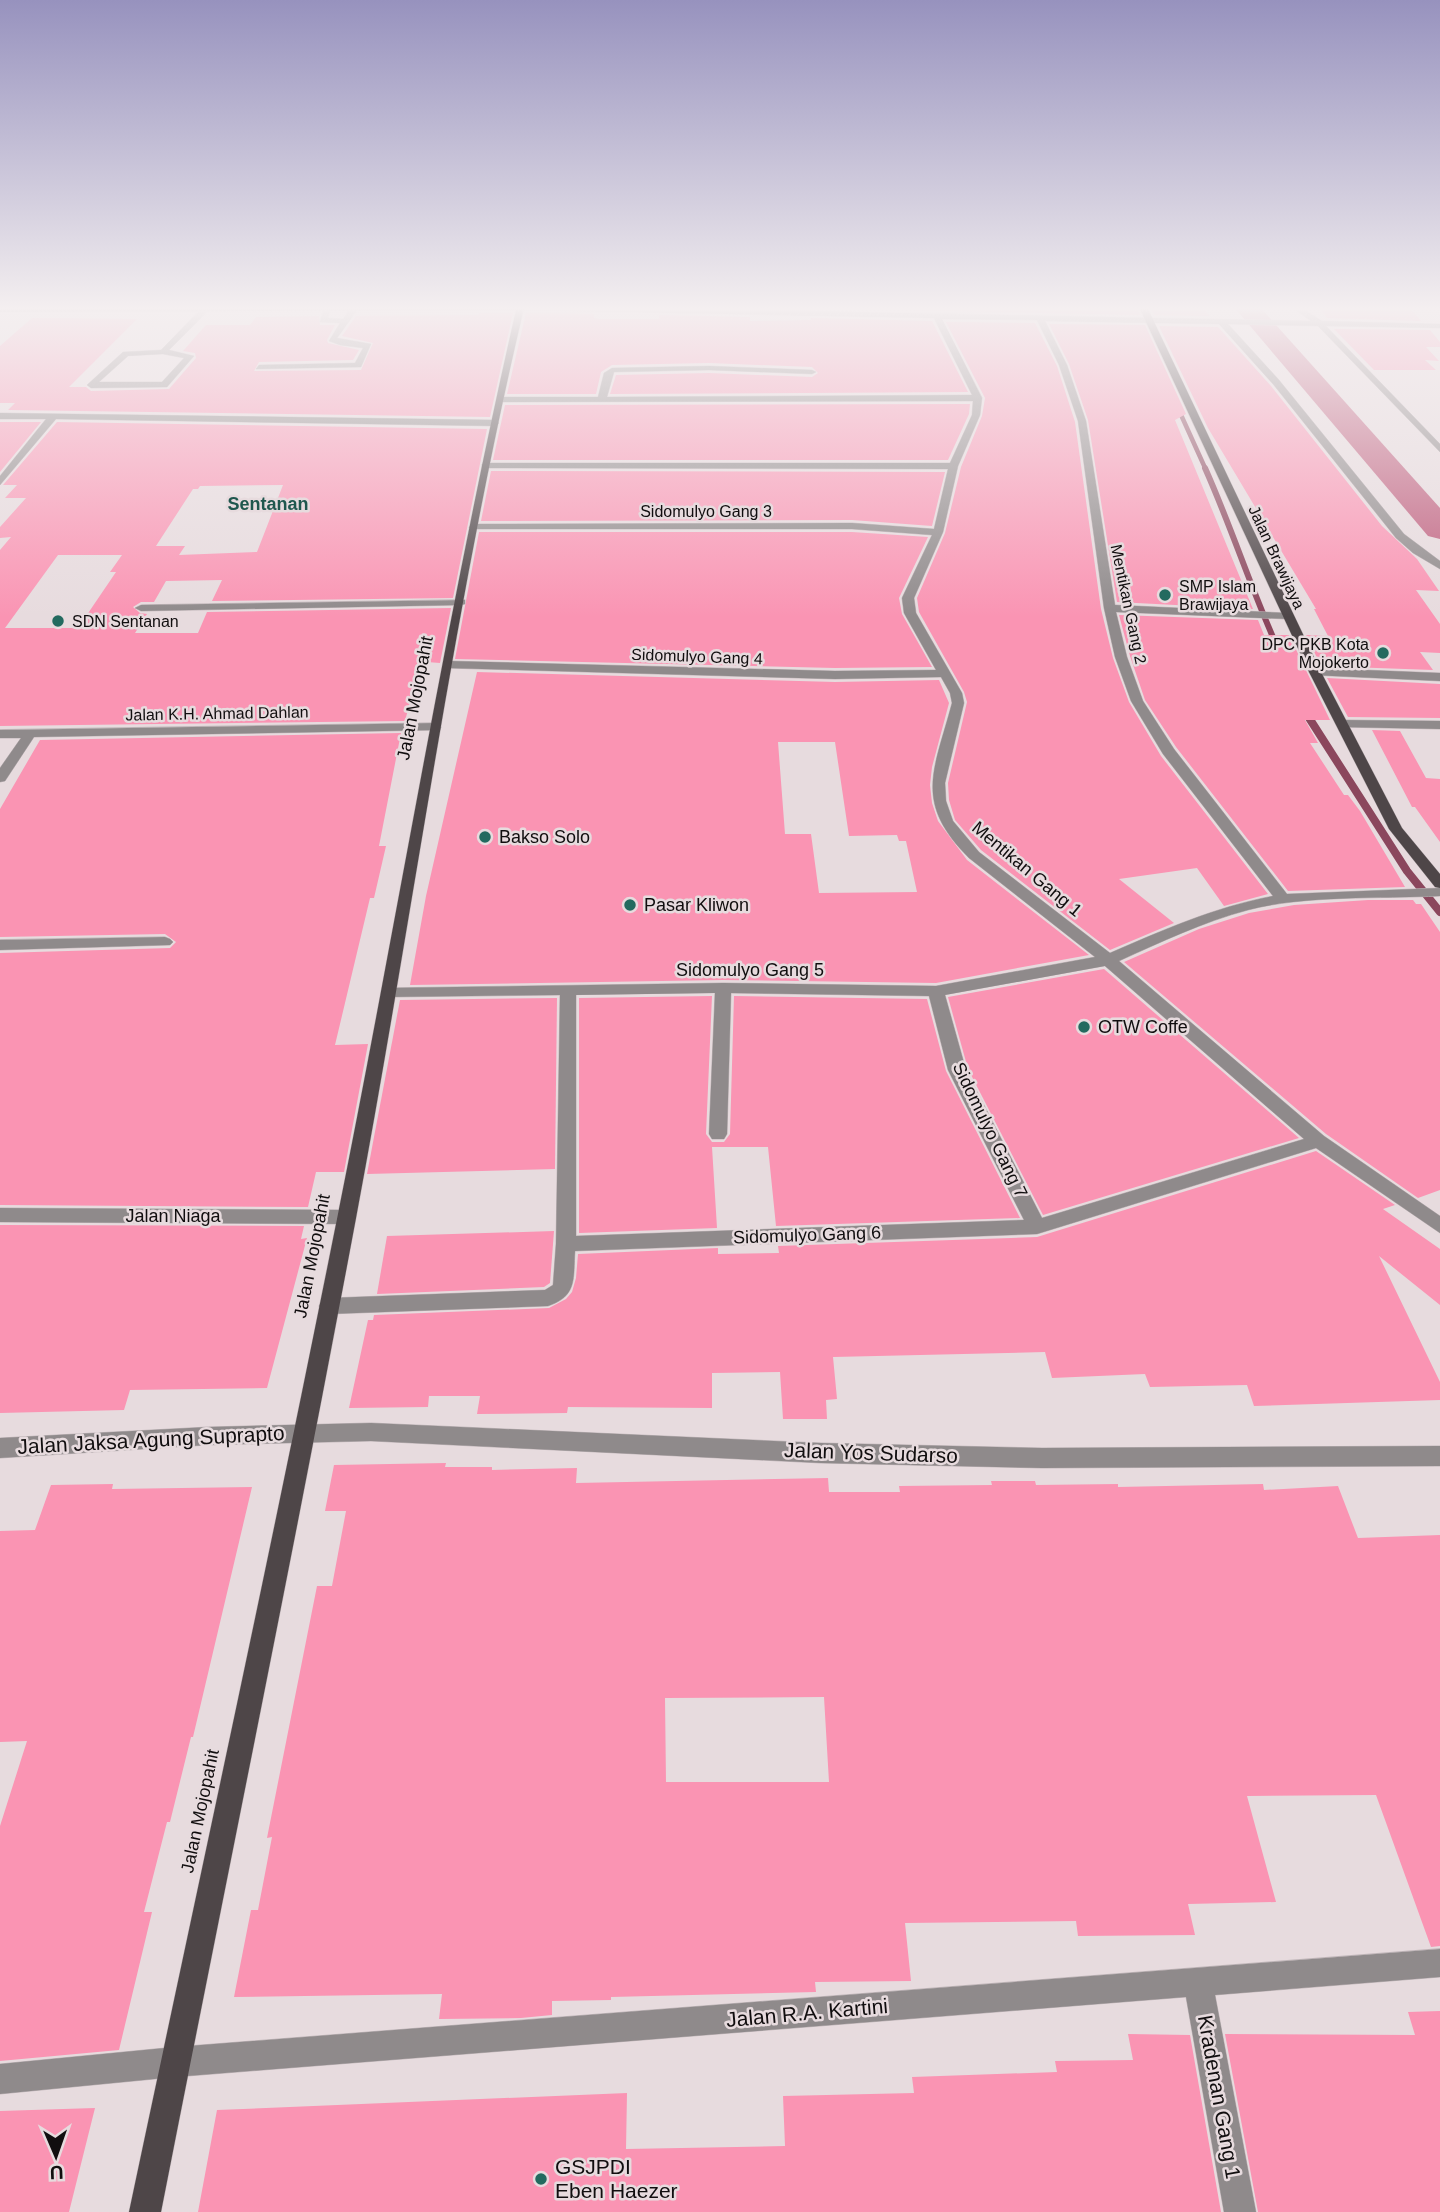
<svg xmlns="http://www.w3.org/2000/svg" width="1440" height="2212" font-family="Arial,sans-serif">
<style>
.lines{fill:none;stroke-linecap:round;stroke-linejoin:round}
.stream-far2{stroke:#8b475d;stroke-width:4.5}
.stream-far1{stroke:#8b475d;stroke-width:6}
.stream{stroke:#8b475d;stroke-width:8}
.river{fill:#bf5f7e;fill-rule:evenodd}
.building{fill:#fa94b3;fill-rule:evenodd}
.minor-casing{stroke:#c0b6b9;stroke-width:1}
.major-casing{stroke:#c0b6b9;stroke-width:1}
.minor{fill:#8f8a8b;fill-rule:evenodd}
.major{fill:#4e4648;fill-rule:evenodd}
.poi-dot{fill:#236a5f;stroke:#e7dbde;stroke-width:2.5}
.labels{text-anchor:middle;stroke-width:5;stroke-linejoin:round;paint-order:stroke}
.far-street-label{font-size:16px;fill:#110e0f;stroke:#e7dbde}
.far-poi-label{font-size:16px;fill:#110e0f;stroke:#e7dbde;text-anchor:start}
.far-quarter-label{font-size:18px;font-weight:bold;fill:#1f574e;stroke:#e7dbde}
.street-label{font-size:18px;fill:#110e0f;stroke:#e7dbde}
.poi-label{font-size:18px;fill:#110e0f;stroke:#e7dbde;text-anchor:start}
.near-street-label{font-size:21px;fill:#110e0f;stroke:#e7dbde}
.near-poi-label{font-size:21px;fill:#110e0f;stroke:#e7dbde;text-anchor:start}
</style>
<rect width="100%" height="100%" fill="#e7dbde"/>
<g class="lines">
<path class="stream-far2" d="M 1177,406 L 1206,470"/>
<path class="stream-far1" d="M 1205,468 C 1231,526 1250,586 1276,644"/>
<path class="stream" d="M 1304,710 L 1407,871 L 1440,912"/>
<path class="river" d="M 1234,307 L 1260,307 L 1440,508 L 1440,539 L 1428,536 Z"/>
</g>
<g class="building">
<path d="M 808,307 L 1137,307 L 1140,315 L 809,308 Z"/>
<path d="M 1150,307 L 1201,307 L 1210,316 L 1154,315 Z"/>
<path d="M 1319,307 L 1409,307 L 1421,321 L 1327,318 Z"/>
<path d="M 479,313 L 513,313 L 490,417 L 8,410 L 15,403 L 0,403 L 0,346 L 32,318 L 137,319 L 69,387 L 86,387 L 91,391 L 169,389 L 196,358 L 195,353 L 183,351 L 206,325 L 250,325 L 256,317 L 319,316 L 320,325 L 335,325 L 327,340 L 328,343 L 359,350 L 353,360 L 259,362 L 254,371 L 361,370 L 373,343 L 342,336 L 356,316 L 478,315 Z"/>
<path d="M 526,313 L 594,314 L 594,318 L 599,319 L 659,319 L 659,315 L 750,317 L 750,321 L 811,320 L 811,318 L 932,321 L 968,392 L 610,394 L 616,375 L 709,373 L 812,377 L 818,373 L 812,367 L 709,363 L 612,365 L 601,372 L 596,394 L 507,394 Z"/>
<path d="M 946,322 L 1035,323 L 1057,366 L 1075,422 L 1101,609 L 1113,658 L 1129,702 L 1161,756 L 1268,894 L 1224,906 L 1197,868 L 1119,879 L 1174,923 L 1110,950 L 981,850 L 955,820 L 949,800 L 948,783 L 967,702 L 964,692 L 919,612 L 917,598 L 945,533 L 961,467 L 982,416 L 985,398 Z"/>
<path d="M 1049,324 L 1145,325 L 1186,414 L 1175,420 L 1253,609 L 1117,602 L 1088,420 L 1069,364 Z"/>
<path d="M 1159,326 L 1218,327 L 1271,386 L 1382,526 L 1417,559 L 1439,591 L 1416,590 L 1440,624 L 1440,653 L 1420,652 L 1433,670 L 1321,666 L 1306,635 L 1328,636 L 1314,609 L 1316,609 L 1208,428 Z"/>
<path d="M 1334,329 L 1430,330 L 1440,342 L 1440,347 L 1426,347 L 1439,361 L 1425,360 L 1436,370 L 1374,370 Z"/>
<path d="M 970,404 L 969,414 L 948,460 L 493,460 L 505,405 Z"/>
<path d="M 0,422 L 41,422 L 0,472 Z"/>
<path d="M 57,422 L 487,429 L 453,598 L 212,601 L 222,580 L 166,581 L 154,602 L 141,602 L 133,607 L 140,613 L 147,614 L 135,633 L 198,633 L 207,612 L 451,608 L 440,663 L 427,662 L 425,667 L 419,668 L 405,721 L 0,726 L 0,550 L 11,537 L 0,538 L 0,527 L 26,498 L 5,498 L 17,485 L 3,485 ZM 283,485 L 257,552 L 179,555 L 185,546 L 156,546 L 193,489 L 198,489 L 200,486 ZM 58,555 L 122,555 L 110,572 L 116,572 L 78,628 L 5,628 Z"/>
<path d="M 491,471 L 945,472 L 932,526 L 852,520 L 481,521 Z"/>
<path d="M 479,532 L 852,532 L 928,537 L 899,598 L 902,614 L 932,667 L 835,668 L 455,659 Z"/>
<path d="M 1119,615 L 1258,620 L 1264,635 L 1289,635 L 1330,720 L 1305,720 L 1318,743 L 1310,743 L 1344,795 L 1348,795 L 1360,811 L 1405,887 L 1288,891 L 1176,747 L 1145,700 L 1130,656 Z"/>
<path d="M 477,672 L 835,682 L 939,680 L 949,703 L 932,767 L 930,785 L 932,803 L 938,821 L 967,860 L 1089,955 L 936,983 L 723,980 L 410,985 L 426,896 ZM 778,742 L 835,742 L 849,836 L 897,835 L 899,841 L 906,841 L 917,892 L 819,893 L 811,834 L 785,834 Z"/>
<path d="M 1327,678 L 1440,684 L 1440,718 L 1348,717 Z"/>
<path d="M 1372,730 L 1400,731 L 1426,778 L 1440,779 L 1440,842 L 1415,807 L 1412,807 Z"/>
<path d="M 401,733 L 379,846 L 386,846 L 374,898 L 370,898 L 335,1045 L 368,1044 L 344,1172 L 316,1172 L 308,1207 L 0,1205 L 0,953 L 170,948 L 176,942 L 165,934 L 0,937 L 0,809 L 40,740 Z"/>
<path d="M 1368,900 L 1413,900 L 1416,904 L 1421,904 L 1440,932 L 1440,1190 L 1418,1198 L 1326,1134 L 1124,962 L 1199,929 L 1249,913 L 1294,905 Z"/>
<path d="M 1104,969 L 1299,1138 L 1043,1215 L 968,1069 L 948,997 Z"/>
<path d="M 712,996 L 706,1134 L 712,1142 L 724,1142 L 730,1134 L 734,996 L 927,999 L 946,1071 L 1020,1218 L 776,1226 L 768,1147 L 712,1147 L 717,1228 L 579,1233 L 579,998 Z"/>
<path d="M 557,998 L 555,1169 L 367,1174 L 400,1000 Z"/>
<path d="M 1316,1151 L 1395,1205 L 1383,1209 L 1440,1249 L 1440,1305 L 1379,1256 L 1440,1382 L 1440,1400 L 1254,1406 L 1247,1385 L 1150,1387 L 1145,1374 L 1052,1378 L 1045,1352 L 833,1357 L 837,1399 L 826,1400 L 827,1419 L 783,1419 L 780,1372 L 712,1373 L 712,1408 L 568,1407 L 567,1413 L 477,1414 L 480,1396 L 429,1396 L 428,1407 L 349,1408 L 368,1320 L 373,1320 L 374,1315 L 549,1308 L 566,1299 L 572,1292 L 576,1278 L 578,1254 L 718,1248 L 718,1254 L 779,1253 L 778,1246 L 1037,1237 Z"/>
<path d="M 0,1225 L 304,1226 L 301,1239 L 307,1238 L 267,1388 L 130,1390 L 124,1410 L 0,1413 Z"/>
<path d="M 554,1231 L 550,1283 L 544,1287 L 377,1294 L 387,1236 Z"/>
<path d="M 446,1463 L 445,1467 L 492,1467 L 492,1470 L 577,1468 L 576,1483 L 828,1478 L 829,1492 L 900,1492 L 899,1486 L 992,1485 L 991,1481 L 1035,1481 L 1036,1485 L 1118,1484 L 1118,1487 L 1263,1484 L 1264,1490 L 1338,1486 L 1358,1538 L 1440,1535 L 1440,1946 L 1431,1947 L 1376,1795 L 1247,1796 L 1276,1902 L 1188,1904 L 1195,1935 L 1078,1936 L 1076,1921 L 905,1923 L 911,1981 L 815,1982 L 816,1992 L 611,1997 L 611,2000 L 552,2001 L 552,2015 L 521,2018 L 439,2019 L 442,1994 L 234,1997 L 251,1910 L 258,1910 L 272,1837 L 267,1838 L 317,1586 L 332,1586 L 346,1511 L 325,1511 L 334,1465 ZM 824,1697 L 829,1782 L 666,1782 L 665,1698 Z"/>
<path d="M 113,1484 L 112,1489 L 252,1487 L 193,1737 L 191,1737 L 170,1822 L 167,1822 L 144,1912 L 152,1912 L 119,2050 L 0,2061 L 0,1826 L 27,1741 L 0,1742 L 0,1531 L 35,1530 L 51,1485 Z"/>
<path d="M 1440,2011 L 1440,2212 L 1258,2212 L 1225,2034 L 1415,2035 L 1408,2012 Z"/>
<path d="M 1128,2034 L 1190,2035 L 1221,2212 L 198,2212 L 217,2110 L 627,2093 L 626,2149 L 785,2146 L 783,2096 L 914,2093 L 912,2077 L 1057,2072 L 1055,2061 L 1133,2060 Z"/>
<path d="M 95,2108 L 69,2212 L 0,2212 L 0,2111 Z"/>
</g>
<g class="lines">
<defs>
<g id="minor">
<path d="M 203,307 L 210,309 L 169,350 L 194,356 L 167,387 L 91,388 L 87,385 L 123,352 L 161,350 ZM 163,354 L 184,358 L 162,382 L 99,382 L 128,356 Z"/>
<path d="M 324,307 L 331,309 L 328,318 L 343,319 L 351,307 L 358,309 L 337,338 L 371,344 L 361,367 L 256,369 L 259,365 L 355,363 L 363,348 L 340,345 L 329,341 L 340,323 L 320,322 Z"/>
<path d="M 608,307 L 1311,321 L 1291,307 L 1300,307 L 1322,321 L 1440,324 L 1440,328 L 1326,326 L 1440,444 L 1440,452 L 1318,326 L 1228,324 L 1279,380 L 1404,534 L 1440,561 L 1440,569 L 1413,553 L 1396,538 L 1273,384 L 1219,324 L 1045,321 L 1067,365 L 1086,421 L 1115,605 L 1287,613 L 1293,616 L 1287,619 L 1116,612 L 1127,657 L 1143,701 L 1174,749 L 1287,894 L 1440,888 L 1440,896 C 1380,899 1305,895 1248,910 C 1203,922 1161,942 1119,961 L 1324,1136 L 1440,1216 L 1440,1233 L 1316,1148 L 1037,1234 L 575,1251 C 573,1278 578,1296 548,1306 L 329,1314 L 322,1312 L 319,1306 L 322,1300 L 329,1298 L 545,1290 L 553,1285 L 556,1244 L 560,995 L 389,997 L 383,996 L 381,992 L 383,988 L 723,983 L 936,986 L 1095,957 L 969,858 C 913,802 934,771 952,703 L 950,693 L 941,677 L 835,679 L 445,668 L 443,665 L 449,661 L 835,671 L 936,670 L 904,613 L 902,598 L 932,535 L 852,529 L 470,529 L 469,527 L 474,524 L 852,523 L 934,529 L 948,469 L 482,468 L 482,464 L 485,463 L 950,463 L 972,415 L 973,401 L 497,402 L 500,397 L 598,397 L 604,373 L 612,368 L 709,366 L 812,370 L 816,372 L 812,374 L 709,370 L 614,372 L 607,397 L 972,395 L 934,318 L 520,310 L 516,308 ZM 942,319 L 1037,320 L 1059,365 L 1078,421 L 1104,608 L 1115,657 L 1131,701 L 1163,754 L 1273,896 C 1215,907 1163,930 1110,953 L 979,852 L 953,821 L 946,801 L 945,783 L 964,703 L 962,693 L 916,613 L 914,598 L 943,532 L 958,466 L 980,415 L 982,398 ZM 1105,966 L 1304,1139 L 1042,1218 L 966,1070 L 945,995 ZM 715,993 L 709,1134 L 712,1139 L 724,1139 L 727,1134 L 731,993 L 929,996 L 948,1070 L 1024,1220 L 576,1236 L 576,995 Z"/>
<path d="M 0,413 L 495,420 L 499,423 L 495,426 L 56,419 L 0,485 L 0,476 L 46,419 L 0,419 Z"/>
<path d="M 465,600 L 465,604 L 461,605 L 141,611 L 135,608 L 141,605 Z"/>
<path d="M 1315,668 L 1440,673 L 1440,681 L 1311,675 L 1309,672 Z"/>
<path d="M 1342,720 L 1440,721 L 1440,729 L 1338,727 L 1338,721 Z"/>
<path d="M 435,723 L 441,727 L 440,730 L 34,737 L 5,781 L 0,782 L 0,768 L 21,738 L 0,738 L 0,730 Z"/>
<path d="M 165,937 L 170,939 L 173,942 L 170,945 L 0,950 L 0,940 Z"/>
<path d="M 0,1208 L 347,1210 L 354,1212 L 356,1217 L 354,1222 L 347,1224 L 0,1222 Z"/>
<path d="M 371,1423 L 821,1443 L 1042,1448 L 1440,1446 L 1440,1466 L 1042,1468 L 821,1463 L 371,1441 L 208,1445 L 0,1458 L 0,1438 L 208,1427 Z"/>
<path d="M 1440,1949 L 1440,1977 L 1215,1995 L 1256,2212 L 1224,2212 L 1186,1997 L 175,2077 L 0,2094 L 0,2064 L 175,2047 Z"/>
</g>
<g id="major">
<path d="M 1139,307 L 1147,307 L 1321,672 L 1402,828 L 1440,874 L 1440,888 L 1435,887 L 1389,829 L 1309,672 Z"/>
<path d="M 0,308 L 524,308 C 453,608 413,915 356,1218 C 294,1550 226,1881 161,2212 L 129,2212 C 199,1881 271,1551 337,1219 C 398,916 447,612 516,310 L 0,312 Z"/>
</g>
</defs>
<use href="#minor" class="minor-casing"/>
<use href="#major" class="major-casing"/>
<use href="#minor" class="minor"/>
<use href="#major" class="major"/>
</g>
<linearGradient id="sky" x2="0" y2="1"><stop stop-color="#9792be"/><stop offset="0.5" stop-color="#f4eff0"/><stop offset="1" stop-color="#f4eff0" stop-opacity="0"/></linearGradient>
<rect width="1440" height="617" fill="url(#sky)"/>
<g class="poi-dot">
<circle cx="1165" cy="595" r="7"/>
<circle cx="58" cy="621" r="7"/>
<circle cx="1383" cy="653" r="7"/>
<circle cx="485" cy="837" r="7"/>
<circle cx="630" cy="905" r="7"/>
<circle cx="1084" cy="1027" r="7"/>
<circle cx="541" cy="2179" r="7"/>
</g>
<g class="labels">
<g class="far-street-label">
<text x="706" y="517">Sidomulyo Gang 3</text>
<text transform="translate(1277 557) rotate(65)" y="6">Jalan Brawijaya</text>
<text transform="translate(1129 604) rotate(78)" y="6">Mentikan Gang 2</text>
<text transform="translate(697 656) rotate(2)" y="6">Sidomulyo Gang 4</text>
<text transform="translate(217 713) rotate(-1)" y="6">Jalan K.H. Ahmad Dahlan</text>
</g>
<g class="far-poi-label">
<text x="1179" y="592">SMP Islam<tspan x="1179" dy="18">Brawijaya</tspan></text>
<text x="72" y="627">SDN Sentanan</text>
<text x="1369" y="650" text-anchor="end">DPC PKB Kota<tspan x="1369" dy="18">Mojokerto</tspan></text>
</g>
<g class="far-quarter-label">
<text x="268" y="510">Sentanan</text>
</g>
<g class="street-label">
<text transform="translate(415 698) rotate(-79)" y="6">Jalan Mojopahit</text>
<text transform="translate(1027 869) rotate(40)" y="6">Mentikan Gang 1</text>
<text x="750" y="976">Sidomulyo Gang 5</text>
<text transform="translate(990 1130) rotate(64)" y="6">Sidomulyo Gang 7</text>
<text x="173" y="1222">Jalan Niaga</text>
<text transform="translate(807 1235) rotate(-2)" y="6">Sidomulyo Gang 6</text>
<text transform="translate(312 1256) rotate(-79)" y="6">Jalan Mojopahit</text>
<text transform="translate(200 1811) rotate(-78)" y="6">Jalan Mojopahit</text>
</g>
<g class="poi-label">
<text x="499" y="843">Bakso Solo</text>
<text x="644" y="911">Pasar Kliwon</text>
<text x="1098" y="1033">OTW Coffe</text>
</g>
<g class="near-street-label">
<text transform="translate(151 1440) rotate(-3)" y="7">Jalan Jaksa Agung Suprapto</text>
<text transform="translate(871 1453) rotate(2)" y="7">Jalan Yos Sudarso</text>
<text transform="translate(807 2013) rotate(-5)" y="7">Jalan R.A. Kartini</text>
<text transform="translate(1219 2097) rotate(80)" y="7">Kradenan Gang 1</text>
</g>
<g class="near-poi-label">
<text x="555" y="2174">GSJPDI<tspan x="555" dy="24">Eben Haezer</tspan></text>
</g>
</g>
<g transform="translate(56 2156) rotate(178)" stroke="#e7dbde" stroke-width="5" paint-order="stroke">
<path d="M0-5L12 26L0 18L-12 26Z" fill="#110e0f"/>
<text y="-10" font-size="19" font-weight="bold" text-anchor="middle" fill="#110e0f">U</text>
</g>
</svg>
